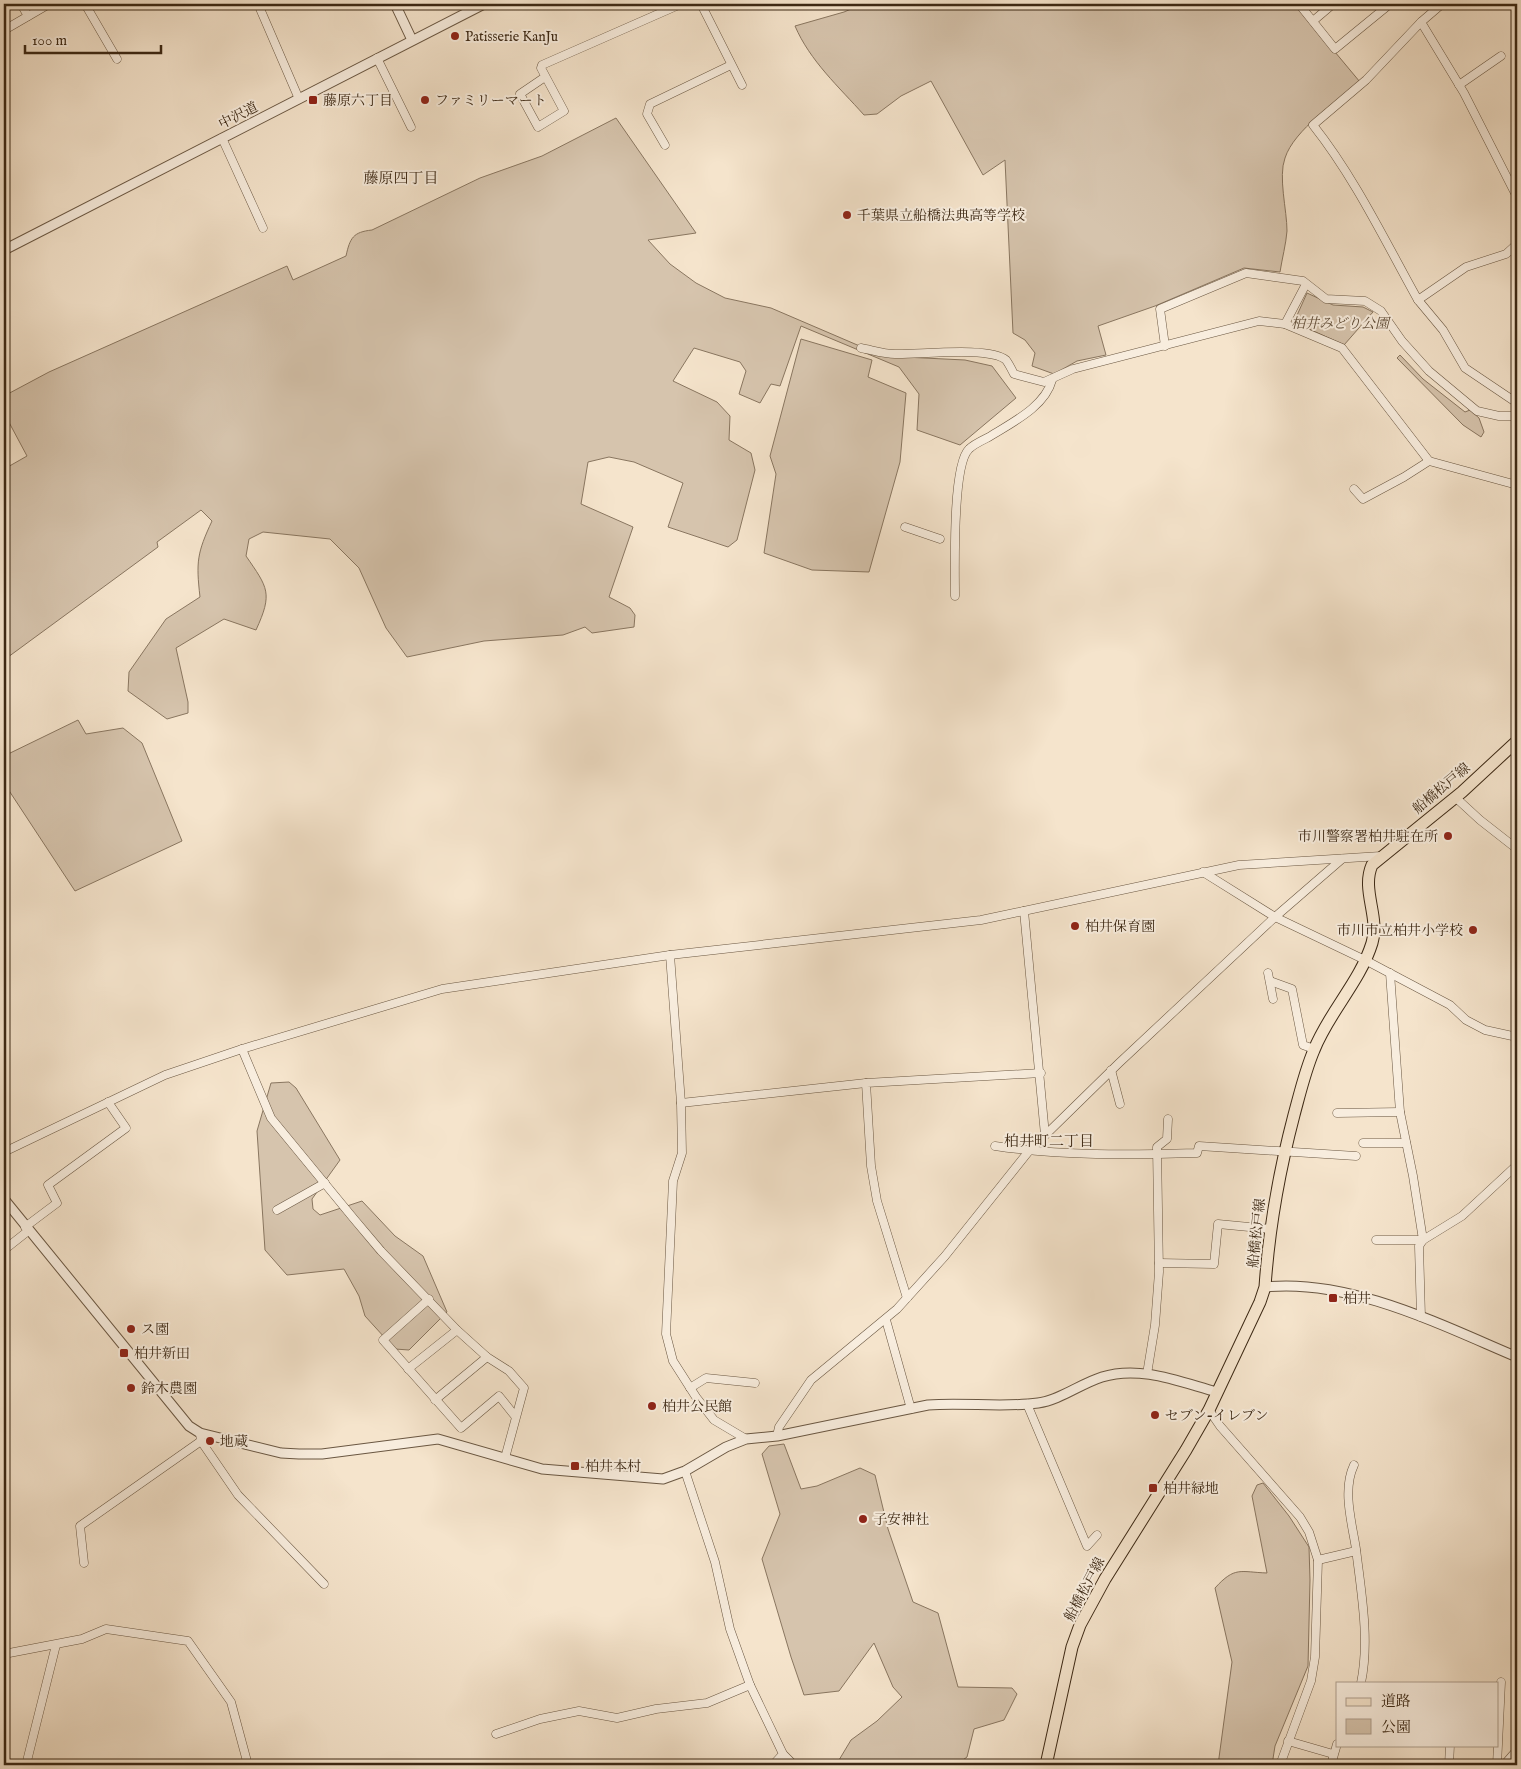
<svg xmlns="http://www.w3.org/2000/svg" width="1521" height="1769" font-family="'IM FELL English','Noto Serif JP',serif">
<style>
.green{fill:#d6c4ad;stroke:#897660}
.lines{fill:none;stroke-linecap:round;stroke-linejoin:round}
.minor-casing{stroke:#6a5742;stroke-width:9}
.tertiary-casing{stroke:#6a5742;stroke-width:11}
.primary-casing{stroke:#3c2814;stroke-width:13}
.minor{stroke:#f8edde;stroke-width:8}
.tertiary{stroke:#f8edde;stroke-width:9}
.primary{stroke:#f5e4cc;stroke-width:11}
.rail{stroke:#3c2814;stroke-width:2.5;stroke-dasharray:9 9;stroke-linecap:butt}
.poi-dot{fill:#8f2418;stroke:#f8edde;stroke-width:2}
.labels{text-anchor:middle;stroke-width:4;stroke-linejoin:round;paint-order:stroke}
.poi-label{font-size:14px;fill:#3c2814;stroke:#f8edde;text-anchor:start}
.street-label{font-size:14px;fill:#3c2814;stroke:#f8edde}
.park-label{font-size:14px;font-style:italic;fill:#624f3a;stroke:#f8edde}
.neighbourhood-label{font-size:15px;fill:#3c2814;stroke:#f8edde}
</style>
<rect width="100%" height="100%" fill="#f5e4cc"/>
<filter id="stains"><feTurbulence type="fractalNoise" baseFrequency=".004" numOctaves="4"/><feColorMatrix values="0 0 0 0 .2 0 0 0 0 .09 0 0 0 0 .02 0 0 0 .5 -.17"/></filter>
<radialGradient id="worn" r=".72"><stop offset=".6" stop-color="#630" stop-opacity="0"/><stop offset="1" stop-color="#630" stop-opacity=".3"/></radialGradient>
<g class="green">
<path d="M 863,4 L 1295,4 L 1360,82 C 1337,101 1294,130 1285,158 C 1278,177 1287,210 1287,231 C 1286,244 1282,259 1280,272 L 1244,268 L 1155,306 L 1098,326 L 1106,355 L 1077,361 L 1054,374 L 1032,366 L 1035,353 L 1025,340 L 1013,333 L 1005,160 L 983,175 L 931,81 L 901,96 L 877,114 L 864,115 C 839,87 810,61 795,26 L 844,12 Z"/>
<path d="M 616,118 L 696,233 L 648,240 L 670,264 L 696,283 L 725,298 L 771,308 L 883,356 L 965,360 L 992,366 L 1016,398 L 960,445 L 917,430 L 919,394 L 899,367 L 801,326 L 780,386 L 771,384 L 760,403 L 739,394 L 746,371 L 740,362 L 694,348 L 673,381 L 717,402 L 730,416 L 729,440 L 751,453 L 755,470 L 737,540 L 728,547 L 668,527 L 683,483 L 634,462 L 609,457 L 588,462 L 581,504 L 633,527 L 609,597 L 630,608 L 635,615 L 634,627 L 592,633 L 585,627 L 563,635 L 484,641 L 407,657 L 386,628 L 359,568 L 330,539 L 263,532 L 249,539 L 246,556 C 268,588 273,593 256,630 L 224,619 L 176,648 L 188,702 L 188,713 L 167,719 L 128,691 L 129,672 L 166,619 L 200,597 C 196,562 197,553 212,521 L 201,510 L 157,542 L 158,547 L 4,660 L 4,465 L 6,468 L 27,456 L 4,413 L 4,396 L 49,372 L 287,266 L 293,280 L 346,256 C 350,238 353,232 372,230 L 480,178 L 542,156 Z"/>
<path d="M 1307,293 L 1333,305 L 1363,307 L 1373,312 L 1344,345 L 1294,322 Z"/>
<path d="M 801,339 L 872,360 L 868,377 L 906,393 L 900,462 L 869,572 L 812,570 L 764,553 L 776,474 L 770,456 Z"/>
<path d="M 1400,355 L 1423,379 L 1465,412 L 1470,410 L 1479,418 L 1484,432 L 1481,437 L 1463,425 L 1397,358 Z"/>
<path d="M 78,720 L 86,734 L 123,728 L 142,743 L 182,841 L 75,891 L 4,783 L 4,756 Z"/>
<path d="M 289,1082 L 296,1088 L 340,1160 L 312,1199 L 313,1209 L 320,1215 L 362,1201 L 395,1236 L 423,1256 L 447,1312 L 409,1350 L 395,1349 L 365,1316 L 359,1296 L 344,1269 L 287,1275 L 265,1250 L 257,1131 L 271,1083 Z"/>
<path d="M 784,1444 L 801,1489 L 817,1486 L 860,1468 L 875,1475 L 888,1529 L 913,1602 L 938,1613 L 958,1687 L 1012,1688 L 1017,1694 L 1004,1720 L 974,1729 L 967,1757 L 956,1765 L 836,1765 L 851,1740 L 877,1721 L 902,1697 L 893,1687 L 874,1643 L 839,1691 L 804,1695 L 791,1657 L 762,1559 L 780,1514 L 762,1454 L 769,1446 Z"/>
<path d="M 1263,1483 L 1289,1516 L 1309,1547 L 1310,1580 L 1308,1666 L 1275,1746 L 1272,1765 L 1218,1765 L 1232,1662 L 1215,1588 C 1235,1566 1240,1572 1267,1573 L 1252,1496 L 1257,1485 Z"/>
</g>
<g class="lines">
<defs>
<g id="minor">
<path d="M 21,4 L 28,16"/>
<path d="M 85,4 L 117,59"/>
<path d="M 258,4 L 299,99"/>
<path d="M 701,4 L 742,85"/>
<path d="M 1299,4 L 1335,49 L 1390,4"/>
<path d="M 1442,4 L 1421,22 L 1366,80 L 1313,125 C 1355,178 1385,241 1418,300 L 1466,267 L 1506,254 L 1517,244"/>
<path d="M 1313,21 L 1333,4"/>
<path d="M 1421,22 L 1464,93 L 1517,197"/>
<path d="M 6,29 L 49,4"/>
<path d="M 377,58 L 411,127"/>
<path d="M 545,77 L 520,94 L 538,127 L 564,111 L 541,68 L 542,65 L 681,4"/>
<path d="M 1459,85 L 1501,56"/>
<path d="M 222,138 L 263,228"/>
<path d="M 665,145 L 647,114 L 650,104 L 731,65"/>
<path d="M 1418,300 L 1443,330 L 1465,368 L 1517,403"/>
<path d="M 1285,324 L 1306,284"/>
<path d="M 1165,346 L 1160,309 L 1246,273 L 1303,281 L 1326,299 L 1365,301 L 1381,311 L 1402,341 L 1429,371 L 1477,411 L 1499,416 L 1517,416"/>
<path d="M 861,348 C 872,350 884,354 895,354 C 917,355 990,346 1006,360 C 1009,364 1012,370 1014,374 L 1044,382 L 1073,369 L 1259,321 L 1285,324 L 1342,348 L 1429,461 L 1517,485"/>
<path d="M 1354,489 L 1363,499 L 1404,477 L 1429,461"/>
<path d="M 905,527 L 940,539"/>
<path d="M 955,596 C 955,569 952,465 969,449 C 974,444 983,440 989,437 C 1011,423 1045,407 1052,380"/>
<path d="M 1455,797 L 1480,820 L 1517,849"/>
<path d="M 1203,872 L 1275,917 L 1365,960 L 1450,1005 L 1466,1020 L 1485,1030 L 1517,1037"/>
<path d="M 1024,911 L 1045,1135"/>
<path d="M 670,955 L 681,1103 L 682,1153 L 673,1181 L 666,1334 L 673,1361 L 696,1397 L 714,1420 L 746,1439"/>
<path d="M 1268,973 L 1273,999"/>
<path d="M 1270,981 L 1292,989 L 1303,1045 L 1314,1049"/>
<path d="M 242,1049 L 271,1118 L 354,1219 L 381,1251 L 457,1330 L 487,1357 L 509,1371 L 524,1388 L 505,1458"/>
<path d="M 1111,1070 L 1120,1104"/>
<path d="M 681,1103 L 866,1083"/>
<path d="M 1337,1113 L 1400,1112"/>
<path d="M 1363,1143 L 1406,1143"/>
<path d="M 995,1146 C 1061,1156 1130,1155 1197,1153 L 1199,1146 L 1356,1156"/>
<path d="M 4,1152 L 165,1075 L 242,1049 L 442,989 L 670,955 L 981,920 L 1239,865 L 1381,856"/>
<path d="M 277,1210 L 325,1183"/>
<path d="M 25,1227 L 57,1203 L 48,1185 L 126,1128 L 108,1102"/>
<path d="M 1376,1240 L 1423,1240 L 1413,1176 L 1400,1112 L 1390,973"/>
<path d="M 4,1250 L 28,1231"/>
<path d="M 1159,1263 L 1214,1264 L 1218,1224 L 1270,1229"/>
<path d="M 907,1298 L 877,1201 L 871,1166 L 866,1083 L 1041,1073"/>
<path d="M 429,1299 L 383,1340 L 461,1428 L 499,1396 L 515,1416"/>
<path d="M 1421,1317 L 1419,1246 L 1423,1240 L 1462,1216 L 1517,1165"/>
<path d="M 886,1320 L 911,1409"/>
<path d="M 408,1369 L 457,1330"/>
<path d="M 1147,1374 L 1155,1325 L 1159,1272 L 1157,1147 L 1167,1139 L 1168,1119"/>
<path d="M 690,1388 L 706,1378 L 755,1383"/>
<path d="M 435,1400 L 487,1357"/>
<path d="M 1027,1404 L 1087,1546 L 1097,1535"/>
<path d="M 1209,1410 L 1220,1426 L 1300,1517 L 1309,1532 L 1318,1560 L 1315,1657 L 1311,1681 L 1280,1765"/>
<path d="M 200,1433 L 201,1441 L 238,1495 L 324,1584"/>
<path d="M 777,1436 L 779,1427 L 811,1380 L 897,1309 L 945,1256 L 1029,1151 L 1119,1063 L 1275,917 L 1342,859"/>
<path d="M 1354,1465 C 1342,1490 1352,1523 1356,1549 C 1361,1591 1370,1640 1361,1683"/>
<path d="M 685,1471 L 715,1562 L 730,1629 L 750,1685 L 783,1754 L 773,1765"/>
<path d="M 1318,1560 L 1356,1551"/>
<path d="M 84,1563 L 80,1526 L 201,1441"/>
<path d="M 4,1654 L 82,1639 L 106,1629 L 188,1641 L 231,1702 L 248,1765"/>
<path d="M 496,1734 L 540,1719 L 579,1711 L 617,1718 L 656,1709 L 707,1703 L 750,1685"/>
<path d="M 1288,1741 L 1333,1754"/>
<path d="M 783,1754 L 794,1765"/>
<path d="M 26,1765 L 56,1645"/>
<path d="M 1331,1765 L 1337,1744"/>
<path d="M 1449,1765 L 1450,1745"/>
<path d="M 1497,1765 L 1501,1682"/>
<path d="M 1504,1765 L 1517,1750"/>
</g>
<g id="tertiary">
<path d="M 395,4 L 412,40"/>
<path d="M 4,250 L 484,4"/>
<path d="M 4,1199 L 189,1426 L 200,1433 L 281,1453 L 299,1454 L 322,1454 L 438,1439 L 542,1469 L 663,1479 L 685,1471 L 726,1447 L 746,1439 L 777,1436 L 928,1405 C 964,1402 1002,1408 1038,1403 C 1060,1400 1080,1384 1102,1377 C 1140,1365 1180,1382 1217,1392"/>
<path d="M 1265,1287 C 1349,1278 1441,1325 1517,1357"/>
</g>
<path id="primary" d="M 1046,1765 L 1072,1647 L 1080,1625 L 1105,1579 L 1186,1450 L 1209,1410 L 1260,1302 L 1265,1287 C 1269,1228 1279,1172 1294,1115 C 1300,1093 1305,1071 1314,1050 C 1329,1012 1360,982 1372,943 C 1380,917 1361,890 1372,865 L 1462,792 L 1517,741"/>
</defs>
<use href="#minor" class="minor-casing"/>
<use href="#tertiary" class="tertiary-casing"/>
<use href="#primary" class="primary-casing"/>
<use href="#minor" class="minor"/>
<use href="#tertiary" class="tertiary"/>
<use href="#primary" class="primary"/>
<path class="rail" d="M 1515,1765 L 1517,1763"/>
</g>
<g class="poi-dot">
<circle cx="455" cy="36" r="5"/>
<rect x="308" y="95" width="10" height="10" rx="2.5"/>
<circle cx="425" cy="100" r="5"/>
<circle cx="847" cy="215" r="5"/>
<circle cx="1448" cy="836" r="5"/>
<circle cx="1075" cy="926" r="5"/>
<circle cx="1473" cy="930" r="5"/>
<rect x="1328" y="1293" width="10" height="10" rx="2.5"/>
<circle cx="131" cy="1329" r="5"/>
<rect x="119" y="1348" width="10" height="10" rx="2.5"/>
<circle cx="131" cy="1388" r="5"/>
<circle cx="652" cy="1406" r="5"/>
<circle cx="1155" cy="1415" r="5"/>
<circle cx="210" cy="1441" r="5"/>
<rect x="570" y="1461" width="10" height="10" rx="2.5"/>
<rect x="1148" y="1483" width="10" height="10" rx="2.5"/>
<circle cx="863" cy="1519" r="5"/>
</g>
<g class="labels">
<g class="poi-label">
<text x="465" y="41">Patisserie KanJu</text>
<text x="323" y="105">藤原六丁目</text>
<text x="435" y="105">ファミリーマート</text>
<text x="857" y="220">千葉県立船橋法典高等学校</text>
<text x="1438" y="841" text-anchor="end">市川警察署柏井駐在所</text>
<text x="1085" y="931">柏井保育園</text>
<text x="1463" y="935" text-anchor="end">市川市立柏井小学校</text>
<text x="1343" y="1303">柏井</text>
<text x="141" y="1334">ス園</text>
<text x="134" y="1358">柏井新田</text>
<text x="141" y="1393">鈴木農園</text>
<text x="662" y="1411">柏井公民館</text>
<text x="1165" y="1420">セブン-イレブン</text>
<text x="220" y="1446">地蔵</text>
<text x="585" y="1471">柏井本村</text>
<text x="1163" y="1493">柏井緑地</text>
<text x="873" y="1524">子安神社</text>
</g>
<g class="street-label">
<text transform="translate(238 115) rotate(-27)" y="5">中沢道</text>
<text transform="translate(1441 788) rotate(-40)" y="5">船橋松戸線</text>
<text transform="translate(1256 1233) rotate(-84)" y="5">船橋松戸線</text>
<text transform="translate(1084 1589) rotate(-62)" y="5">船橋松戸線</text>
</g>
<g class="park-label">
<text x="1340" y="328">柏井みどり公園</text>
</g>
<g class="neighbourhood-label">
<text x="401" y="183">藤原四丁目</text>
<text x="1049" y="1146">柏井町二丁目</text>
</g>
</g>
<rect width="1521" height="1769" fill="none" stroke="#f5e4cc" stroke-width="20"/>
<rect x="5" y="5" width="1511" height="1759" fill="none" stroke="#3c2814" stroke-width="2.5"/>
<rect x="10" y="10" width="1501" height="1749" fill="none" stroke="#3c2814"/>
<rect x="1336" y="1682" width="162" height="65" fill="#f8edde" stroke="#ad9e8d"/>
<rect x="1346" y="1698" width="25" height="8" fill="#f5e4cc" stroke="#ad9e8d"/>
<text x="1381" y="1706" font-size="15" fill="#3c2814">道路</text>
<rect x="1346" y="1719" width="25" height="15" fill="#d6c4ad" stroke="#ad9e8d"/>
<text x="1381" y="1732" font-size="15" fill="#3c2814">公園</text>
<path d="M25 45v8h136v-8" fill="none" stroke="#3c2814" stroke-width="2.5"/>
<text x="32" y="45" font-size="15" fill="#3c2814" stroke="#f8edde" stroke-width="4" paint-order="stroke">100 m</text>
<rect width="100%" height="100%" filter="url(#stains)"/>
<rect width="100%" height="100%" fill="url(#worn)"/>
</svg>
